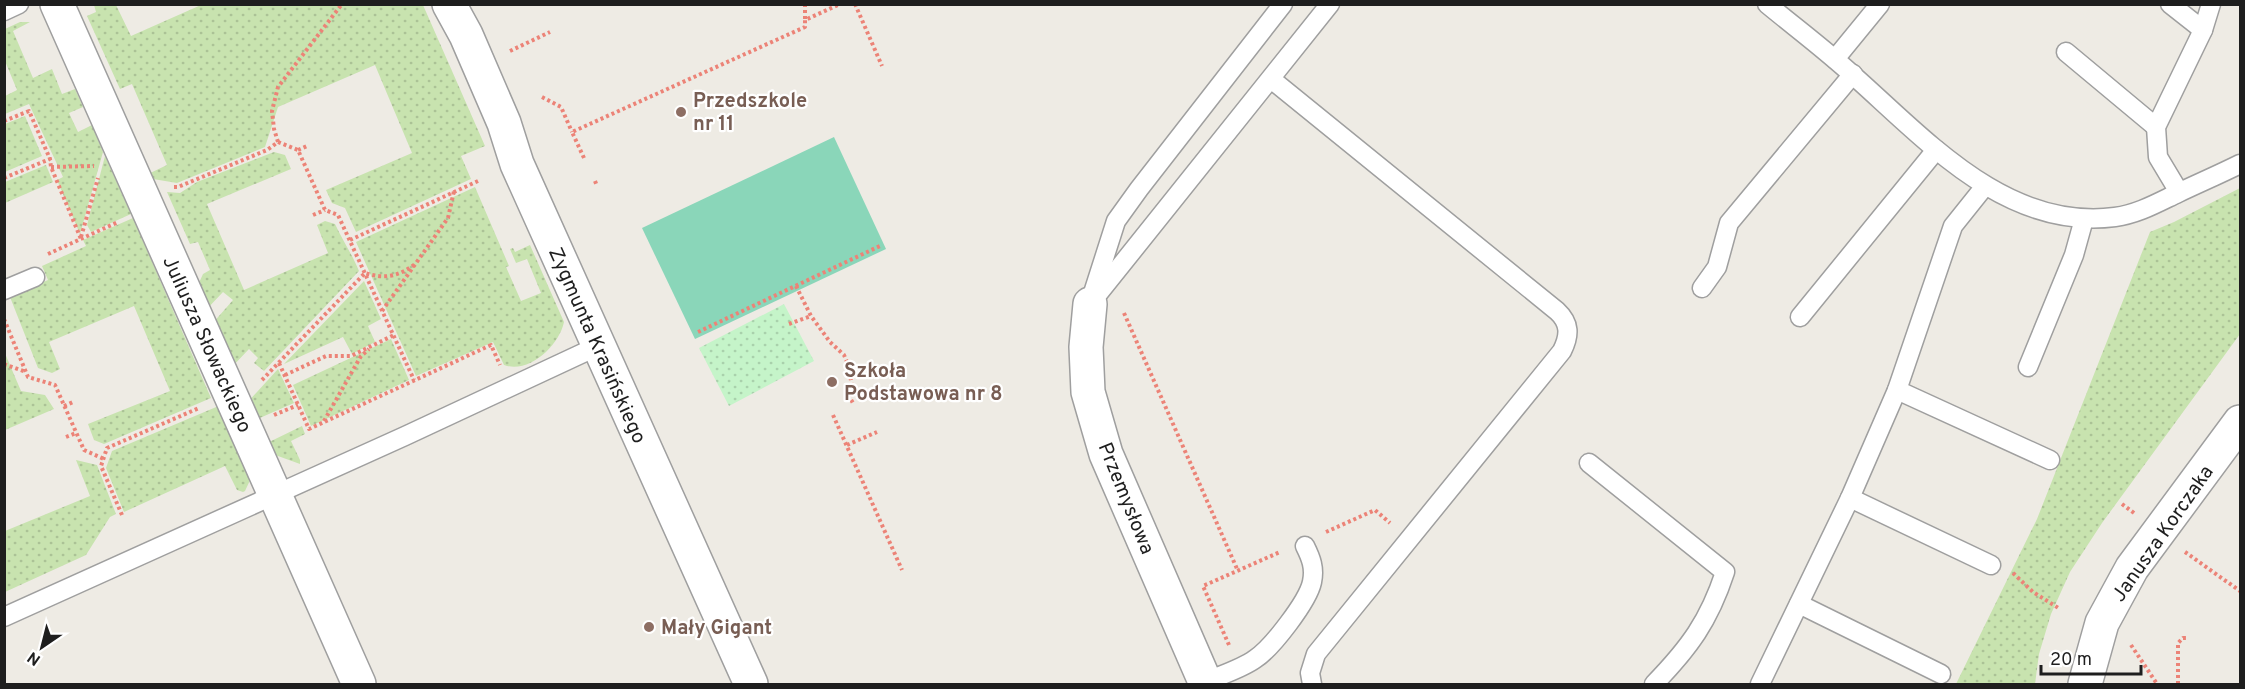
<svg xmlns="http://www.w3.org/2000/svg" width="2245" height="689" font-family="Overpass,sans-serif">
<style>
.grass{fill:url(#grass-dots)}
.park{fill:url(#park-dots)}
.pitch{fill:#8ad6b9}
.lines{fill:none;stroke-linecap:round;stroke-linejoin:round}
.service-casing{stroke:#9f9f9f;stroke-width:21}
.minor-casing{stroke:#9f9f9f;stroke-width:36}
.path{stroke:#ec8377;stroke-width:4;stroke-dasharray:3 3;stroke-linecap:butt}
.service{stroke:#fff;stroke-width:18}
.minor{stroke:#fff;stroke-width:33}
.education-dot{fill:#8d6e63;stroke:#fff;stroke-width:2}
.labels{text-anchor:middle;stroke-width:4.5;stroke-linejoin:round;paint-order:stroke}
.education-label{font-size:20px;font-weight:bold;fill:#785e54;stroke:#fff;text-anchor:start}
.street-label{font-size:20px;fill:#1e1e1e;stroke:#fff}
</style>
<defs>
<pattern id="grass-dots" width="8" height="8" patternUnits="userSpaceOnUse" patternTransform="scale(1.5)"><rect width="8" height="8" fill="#c8e3af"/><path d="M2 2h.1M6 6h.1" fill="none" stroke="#abc296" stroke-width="1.8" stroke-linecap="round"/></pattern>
<pattern id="park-dots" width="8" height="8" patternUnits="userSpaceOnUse" patternTransform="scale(1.5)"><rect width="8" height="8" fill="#c5f4c9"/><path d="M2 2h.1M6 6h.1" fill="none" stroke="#a9d1ac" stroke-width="1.8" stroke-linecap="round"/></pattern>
</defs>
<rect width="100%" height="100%" fill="#eeebe4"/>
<g class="grass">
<path d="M 94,5 L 116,5 L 131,36 L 201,5 L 423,5 L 485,146 L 461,156 L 471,179 L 356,232 L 345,208 L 332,203 L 326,190 L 412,153 L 375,65 L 278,107 L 265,147 L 177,183 L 147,178 L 146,175 L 167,165 L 132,84 L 120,89 L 87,16 L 96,12 Z"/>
<path d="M 20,22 L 30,22 L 13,31 L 33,78 L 52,69 L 62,94 L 75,89 L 83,107 L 69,113 L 78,132 L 92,125 L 103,152 L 80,234 L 57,180 L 63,177 L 29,104 L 5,114 L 5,96 L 17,90 L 5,61 L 5,29 Z"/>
<path d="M 25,116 L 42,156 L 5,172 L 5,124 Z"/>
<path d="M 274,152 L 285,155 L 291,169 L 207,204 L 244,290 L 328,253 L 317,225 L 325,221 L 335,224 C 343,241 352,254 359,271 L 264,371 L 254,363 L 258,358 L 249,349 L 231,368 L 212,324 L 233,300 L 223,292 L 205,311 L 198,285 L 203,274 L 210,270 L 198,242 L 190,244 L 167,192 L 180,193 L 197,182 Z"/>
<path d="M 105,156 L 131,214 L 91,232 L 87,225 Z"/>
<path d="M 46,165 L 53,182 L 5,203 L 5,182 Z"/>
<path d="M 475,187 L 509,266 L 506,267 L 521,301 L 541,293 L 527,259 L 516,263 L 510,249 L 513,248 L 515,252 L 530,245 L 564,322 C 559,346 529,374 504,365 L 493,342 L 416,376 L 356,242 Z"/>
<path d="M 2240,188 L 2240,334 L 2102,523 L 2070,572 L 2051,614 L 2039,654 L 2035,684 L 1956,684 L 2037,519 L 2150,232 L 2174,222 Z"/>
<path d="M 133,218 L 211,398 L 104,444 L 94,440 L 88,424 L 170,391 L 134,306 L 49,342 L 60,369 L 52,373 L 38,368 L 10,297 L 48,280 L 42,266 L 86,246 L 83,240 Z"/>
<path d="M 364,281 L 381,319 L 368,326 L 375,342 L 352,354 L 343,337 L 284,364 Z"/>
<path d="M 391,339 L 409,380 L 311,426 L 293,385 Z"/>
<path d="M 4,351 L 21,391 L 45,395 L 54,409 L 5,430 Z"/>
<path d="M 278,369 L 294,403 L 253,421 L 246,404 Z"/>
<path d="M 221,405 L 252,476 L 245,491 L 243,492 L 237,490 L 225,466 L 124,512 L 106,468 L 112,451 Z"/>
<path d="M 302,426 L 305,434 L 291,441 L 300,460 L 300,464 L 267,452 L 263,445 Z"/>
<path d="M 76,460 L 97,465 L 116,514 L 110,517 L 86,555 L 5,592 L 5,531 L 90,496 Z"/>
</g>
<path class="park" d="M 784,304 L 814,361 L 729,406 L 699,348 Z"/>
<path class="pitch" d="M 834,137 L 886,249 L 695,339 L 642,228 Z"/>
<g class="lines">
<defs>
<g id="service">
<path d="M 1767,4 C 1796,28 1827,51 1855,77 C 1927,141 2007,231 2115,217 C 2138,214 2157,203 2178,193 C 2199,183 2220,174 2240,164"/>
<path d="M 2170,4 L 2203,30"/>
<path d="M 4,11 L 19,4"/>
<path d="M 2066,52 L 2156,127"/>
<path d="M 1835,59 L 1880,4"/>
<path d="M 1271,79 L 1557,311 C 1570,323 1570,335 1562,351 L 1316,654 L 1310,673 L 1312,684"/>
<path d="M 2179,192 L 2158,157 L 2156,127 L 2203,30 L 2211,4"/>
<path d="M 1702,288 L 1717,267 L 1729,223 L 1853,74"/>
<path d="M 4,290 L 35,277"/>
<path d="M 1093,293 L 1116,221 L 1139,189 L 1283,4"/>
<path d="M 1090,304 L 1330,4"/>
<path d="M 1800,317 L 1936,150"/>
<path d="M 2028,367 L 2074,255 L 2084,219"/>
<path d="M 1897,390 L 2050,460"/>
<path d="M 1589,463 L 1725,572 C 1709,621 1689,648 1654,684"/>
<path d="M 1850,498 L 1991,565"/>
<path d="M 1799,604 L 1941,674"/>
<path d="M 4,617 L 405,436 L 598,346"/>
<path d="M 1205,682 C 1221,675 1241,669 1255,659 C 1272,648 1308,601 1312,582 C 1315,568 1311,558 1305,546"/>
<path d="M 1760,684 L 1850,498 L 1897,390 L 1953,226 L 1985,186"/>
</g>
<g id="minor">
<path d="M 57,4 L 359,684"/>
<path d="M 449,4 L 466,35 L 504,123 L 517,164 L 751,684"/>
<path d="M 1090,304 L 1086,347 L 1088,392 L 1106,454 L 1206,684"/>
<path d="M 2085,684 L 2102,623 L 2132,568 L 2240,422"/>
</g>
</defs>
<use href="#service" class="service-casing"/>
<use href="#minor" class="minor-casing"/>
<g class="path">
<path d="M 805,4 L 805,20"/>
<path d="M 855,4 L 882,66"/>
<path d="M 510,51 L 550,32"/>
<path d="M 542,97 L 561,107 L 572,132"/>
<path d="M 4,121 L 29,111 L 50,159"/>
<path d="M 278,142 L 298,150 L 325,210 L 338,215 L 414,380"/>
<path d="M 278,142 L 274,129 L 272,111 L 278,87 L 342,4"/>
<path d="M 298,150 L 307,146"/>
<path d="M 584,158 L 572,132 L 805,27 L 805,20 L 840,4"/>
<path d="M 51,167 L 94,166"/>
<path d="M 4,178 L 50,159 L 51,167 L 81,239"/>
<path d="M 595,181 L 597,186"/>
<path d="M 174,187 L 178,187 L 267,150 L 278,142"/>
<path d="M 313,215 L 325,210"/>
<path d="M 81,237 L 98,178"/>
<path d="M 350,240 L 478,181"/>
<path d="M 48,254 L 118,222"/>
<path d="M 796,286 L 811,316 L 830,342 L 844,355 L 848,364 L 852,386 L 849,396 L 854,405"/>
<path d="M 382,311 L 448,218 L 454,191"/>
<path d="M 1124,313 L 1238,571"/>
<path d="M 4,319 L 28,377 L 55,385 L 84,450 L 104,459"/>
<path d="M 789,324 L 811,316"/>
<path d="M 698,332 L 882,245"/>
<path d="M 279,363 L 309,429 L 491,345 L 500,365"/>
<path d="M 4,364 L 26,372"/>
<path d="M 285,375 L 326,356 L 351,356 L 394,335"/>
<path d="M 262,380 L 365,273 C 384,279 397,277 414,265"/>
<path d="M 64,406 L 73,402"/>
<path d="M 274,415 L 298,405"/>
<path d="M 833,415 L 902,570"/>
<path d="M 324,421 L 361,356 L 369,349"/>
<path d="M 66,437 L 76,433"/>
<path d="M 847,445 L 877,432"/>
<path d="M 2122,504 L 2134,513"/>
<path d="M 122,515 L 101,466 L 107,448 L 199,408"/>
<path d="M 1326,532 L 1375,510 L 1390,523"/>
<path d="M 2185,552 L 2240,591"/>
<path d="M 2013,573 L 2033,592 L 2060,609"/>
<path d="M 1229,645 L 1203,586 L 1280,552"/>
<path d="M 2131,645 L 2157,684"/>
<path d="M 2178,684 L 2178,643 L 2183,638 L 2187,638"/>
</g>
<use href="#service" class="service"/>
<use href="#minor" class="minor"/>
</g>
<g class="education-dot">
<circle cx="681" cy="112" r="6"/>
<circle cx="832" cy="382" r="6"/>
<circle cx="649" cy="627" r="6"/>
</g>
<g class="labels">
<g class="education-label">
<text x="693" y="107">Przedszkole<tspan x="693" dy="23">nr 11</tspan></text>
<text x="844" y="377">Szkoła<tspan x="844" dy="23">Podstawowa nr 8</tspan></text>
<text x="661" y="634">Mały Gigant</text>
</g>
<g class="street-label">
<text transform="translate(208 344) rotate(66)" y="7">Juliusza Słowackiego</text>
<text transform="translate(598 345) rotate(66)" y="7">Zygmunta Krasińskiego</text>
<text transform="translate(1127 498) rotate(68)" y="7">Przemysłowa</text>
<text transform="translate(2162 533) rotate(-55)" y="7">Janusza Korczaka</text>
</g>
</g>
<rect width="2245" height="689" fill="none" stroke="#1e1e1e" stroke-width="12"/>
<g transform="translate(42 647) rotate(215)" stroke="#ffffff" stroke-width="4.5" paint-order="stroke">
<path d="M0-4.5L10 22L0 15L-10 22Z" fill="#1e1e1e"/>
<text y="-9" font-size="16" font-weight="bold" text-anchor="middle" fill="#1e1e1e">N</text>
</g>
<path d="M2041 665v9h100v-9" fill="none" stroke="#1e1e1e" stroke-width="3"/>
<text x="2050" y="665" font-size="18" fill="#1e1e1e" stroke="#ffffff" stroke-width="4.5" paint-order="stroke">20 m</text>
</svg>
